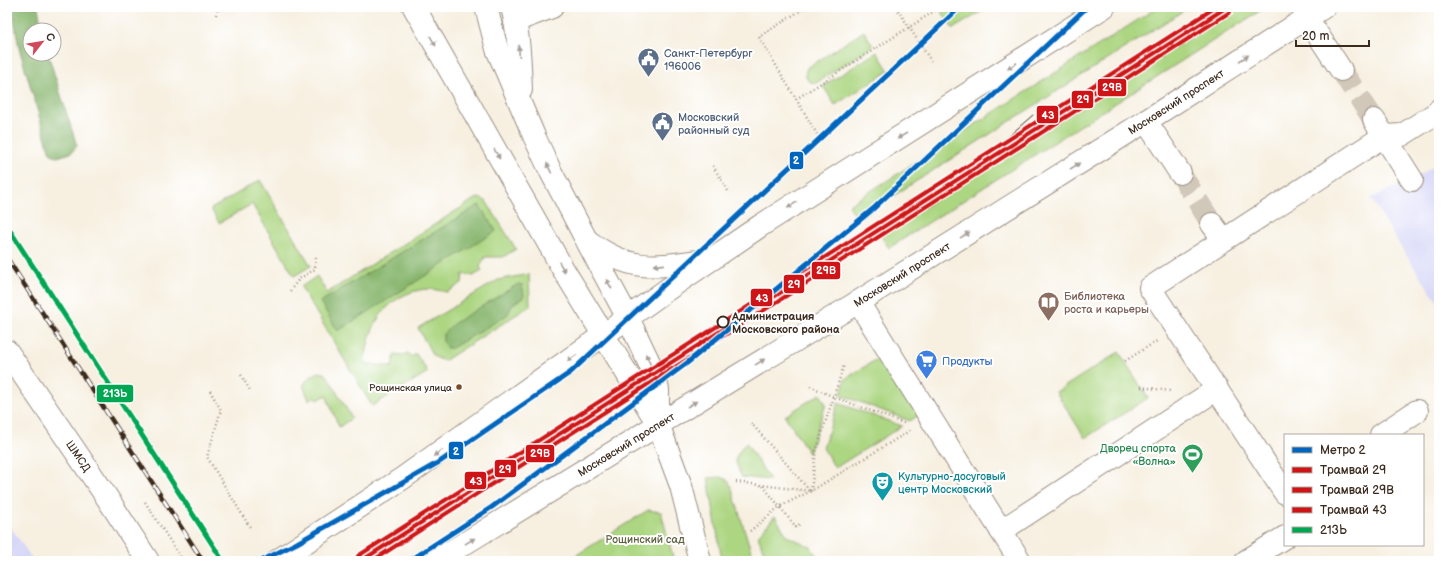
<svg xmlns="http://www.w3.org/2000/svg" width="1446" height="568" font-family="'Balsamiq Sans',sans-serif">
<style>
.built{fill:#d7d7f8}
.green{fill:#acd681;stroke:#748050}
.forest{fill:#89b76f;stroke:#627046}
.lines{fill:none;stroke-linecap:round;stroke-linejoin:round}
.minor-tunnel{stroke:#d1c8ba;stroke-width:22;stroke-dasharray:22 11;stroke-linecap:butt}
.minor-casing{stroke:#998d80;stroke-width:24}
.major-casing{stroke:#998d80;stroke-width:24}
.path{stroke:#998d80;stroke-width:2.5;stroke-dasharray:1 3;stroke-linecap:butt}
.minor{stroke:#fff;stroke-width:22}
.major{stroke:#fff;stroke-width:22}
.tram{stroke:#3b2a1e;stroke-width:1}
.rail-casing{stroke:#3b2a1e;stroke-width:4.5}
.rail{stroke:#fff;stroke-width:3;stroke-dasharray:9;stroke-linecap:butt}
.rail-1-casing{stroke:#fff;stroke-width:8}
.rail-1{stroke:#00a651;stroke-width:5}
.tram-1-casing{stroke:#fff;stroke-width:7}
.tram-2-casing{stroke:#fff;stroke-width:7}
.tram-3-casing{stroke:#fff;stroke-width:7}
.tram-1{stroke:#ce1417;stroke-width:4}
.tram-2{stroke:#ce1417;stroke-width:4}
.tram-3{stroke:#ce1417;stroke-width:4}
.metro-1-casing{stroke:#fff;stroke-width:8}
.metro-1{stroke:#0065bd;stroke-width:5}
.oneway{fill:#a79f9a}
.stop-dot{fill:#fff;stroke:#3b2a1e;stroke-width:2}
.bus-dot{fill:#7a4b2a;stroke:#fff;stroke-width:1.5}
.labels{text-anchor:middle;stroke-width:4;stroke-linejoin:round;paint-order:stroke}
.bus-label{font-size:10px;fill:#3b2a1e;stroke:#fff;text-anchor:end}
.service-label{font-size:11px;fill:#4e5e75;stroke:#fff;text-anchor:start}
.street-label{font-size:11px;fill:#3b2a1e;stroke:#fff}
.education-label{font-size:11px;fill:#785e54;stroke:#fff;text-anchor:start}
.stop-label{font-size:11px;font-weight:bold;fill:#3b2a1e;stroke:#fff;text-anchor:start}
.shop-label{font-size:11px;fill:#366cbe;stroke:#fff;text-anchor:start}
.leisure-label{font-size:11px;fill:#27864d;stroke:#fff;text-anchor:end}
.culture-label{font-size:11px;fill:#0d838f;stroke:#fff;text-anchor:start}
.park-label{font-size:11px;fill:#5d5e3c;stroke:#fff}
.line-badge{stroke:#fff;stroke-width:1.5}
.badge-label{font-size:11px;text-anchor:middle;font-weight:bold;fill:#fff}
</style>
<rect width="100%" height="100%" fill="#fff"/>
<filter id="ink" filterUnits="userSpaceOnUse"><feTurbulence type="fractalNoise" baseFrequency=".025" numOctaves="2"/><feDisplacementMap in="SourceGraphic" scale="8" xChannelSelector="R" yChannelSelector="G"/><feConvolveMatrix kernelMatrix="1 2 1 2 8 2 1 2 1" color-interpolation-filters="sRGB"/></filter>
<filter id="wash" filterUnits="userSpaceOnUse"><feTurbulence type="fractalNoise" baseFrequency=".012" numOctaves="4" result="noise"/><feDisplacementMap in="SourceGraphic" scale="16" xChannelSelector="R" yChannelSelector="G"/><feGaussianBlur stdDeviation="0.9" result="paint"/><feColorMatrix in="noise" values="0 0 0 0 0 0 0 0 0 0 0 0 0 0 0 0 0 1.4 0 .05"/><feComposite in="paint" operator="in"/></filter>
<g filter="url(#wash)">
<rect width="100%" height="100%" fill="#f7f0e1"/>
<g class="built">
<path d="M 1439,163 L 1439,304 L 1404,252 L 1371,198 L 1412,180 Z"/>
<path d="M 7,522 L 31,557 L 34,561 L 7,561 Z"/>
</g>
<g class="green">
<path d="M 948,7 L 989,7 L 953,29 L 941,11 Z"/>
<path d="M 1158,7 L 1189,7 L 857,219 L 849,205 Z"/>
<path d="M 1237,7 L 1266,7 L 889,248 L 880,235 Z"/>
<path d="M 864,31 L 873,46 L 816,83 C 807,83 803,76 807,68 Z"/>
<path d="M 877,52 L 889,71 L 835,105 L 823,86 Z"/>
<path d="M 260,180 L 311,266 L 294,276 L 252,204 L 219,223 L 211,209 Z"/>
<path d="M 479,198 L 486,201 L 516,249 L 503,257 L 485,257 L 480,267 L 482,271 L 473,276 L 463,274 L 462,283 L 447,292 C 441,291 434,289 428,289 C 404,290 381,307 373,329 C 368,340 367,352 364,363 L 392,367 L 395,354 L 404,355 L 408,353 L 411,357 L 416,354 L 428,372 L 372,406 L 301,287 L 317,276 L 327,293 L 473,200 Z"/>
<path d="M 529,274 L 530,306 L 444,361 L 433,356 L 418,328 L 498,280 Z"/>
<path d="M 1119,352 L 1148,398 L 1085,438 L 1056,392 Z"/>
<path d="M 885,354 L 922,413 L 910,421 L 841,395 L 845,379 Z"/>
<path d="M 318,372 L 324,373 L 327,375 L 352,418 L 339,427 L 326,395 L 318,400 L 315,396 L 309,400 L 304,388 L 304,384 L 309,378 Z"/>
<path d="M 820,394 L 826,404 L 809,453 L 785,416 Z"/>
<path d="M 838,403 L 902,426 L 835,468 L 823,448 Z"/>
<path d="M 747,443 L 747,444 L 770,480 L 741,477 L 735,459 L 742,447 Z"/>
<path d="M 721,477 C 727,479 730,482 732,489 L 754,561 L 722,561 L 708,478 Z"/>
<path d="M 648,510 L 661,512 L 674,561 L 567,561 Z"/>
<path d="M 775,516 L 787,536 L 811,547 L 820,561 L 767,561 L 758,536 Z"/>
</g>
<g class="forest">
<path d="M 12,7 L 38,7 L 42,30 L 30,30 L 30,54 L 48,54 L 77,146 L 71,153 L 57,157 L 50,153 L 19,48 Z"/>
<path d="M 479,205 L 496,231 L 338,331 L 320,302 Z"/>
<path d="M 518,284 L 522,285 L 524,295 L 522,298 L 513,304 L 507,315 L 452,348 L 447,348 L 443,341 L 443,334 L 453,324 Z"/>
</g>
</g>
<g filter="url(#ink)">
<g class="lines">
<g class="minor-tunnel">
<path d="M 1341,70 L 1374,120"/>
<path d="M 1180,173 L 1212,224"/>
</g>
<defs>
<g id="minor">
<path d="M 414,7 L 563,269 L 658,424 L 681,486 L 700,561"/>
<path d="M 486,7 L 497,49 L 534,136 L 551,172 L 600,266 L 628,318 L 654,373 L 658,390 L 658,424"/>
<path d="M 512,7 C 519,34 520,62 521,90"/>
<path d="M 1307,18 L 1341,70"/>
<path d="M 515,21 L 552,7"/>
<path d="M 1374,120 L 1412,180"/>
<path d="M 1146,121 L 1180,173"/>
<path d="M 1212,224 L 1224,240"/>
<path d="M 588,241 C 633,275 659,266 712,259"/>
<path d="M 858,302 L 1020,561"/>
<path d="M 1381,435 L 1417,411"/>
<path d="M 1285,493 L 1150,288 L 1384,136 L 1402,135 L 1438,112 L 1439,110"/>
<path d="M 1001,531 L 1217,389"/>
<path d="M 1246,561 L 1285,537"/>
</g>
<g id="major">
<path id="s1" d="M 7,351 L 106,496 L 148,561"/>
<path d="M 277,561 L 403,478 L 668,289 L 760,226 L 1104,7"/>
<path id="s2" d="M 436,561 L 858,302 L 1146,121 L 1324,7"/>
</g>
</defs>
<use href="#minor" class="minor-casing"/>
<use href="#major" class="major-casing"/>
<g class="path">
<path d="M 343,7 L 344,11"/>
<path d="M 806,7 L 759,37 L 817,134"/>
<path d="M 896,7 L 931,61"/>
<path d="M 216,15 L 218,7"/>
<path d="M 796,99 L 941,7"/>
<path d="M 713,166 L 728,191"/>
<path d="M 290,291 L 299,279 L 315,269 L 316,256"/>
<path d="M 1125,361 L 1157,341"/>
<path d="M 241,375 L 251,392"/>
<path d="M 810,386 L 834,397 L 906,424"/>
<path d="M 1141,387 L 1170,391"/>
<path d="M 210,391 L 221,410 L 207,457 L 251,529"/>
<path d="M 751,423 L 810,491"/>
<path d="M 736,482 L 810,491"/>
<path d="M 763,486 L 796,527 L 801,523"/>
<path d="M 811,491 L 816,451 L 844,365"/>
<path d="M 145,502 L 183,561"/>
<path d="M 750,531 L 779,507 L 811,491 L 911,430"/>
</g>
<use href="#minor" class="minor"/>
<use href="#major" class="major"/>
<path class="tram" d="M 965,174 L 1033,115"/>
<defs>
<path id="rail" d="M 7,258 L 203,561"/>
</defs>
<use href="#rail" class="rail-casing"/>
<use href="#rail" class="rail"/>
<defs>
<path id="rail-1" d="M 7,226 L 223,561"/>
</defs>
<use href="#rail-1" class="rail-1-casing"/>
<use href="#rail-1" class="rail-1"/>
<defs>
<path id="tram-1" d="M 361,561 L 1227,7"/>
<path id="tram-2" d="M 372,561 L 1230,12"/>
<path id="tram-3" d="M 358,556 L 1216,7"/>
</defs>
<use href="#tram-1" class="tram-1-casing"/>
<use href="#tram-2" class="tram-2-casing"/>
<use href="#tram-3" class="tram-3-casing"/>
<use href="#tram-1" class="tram-1"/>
<use href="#tram-2" class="tram-2"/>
<use href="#tram-3" class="tram-3"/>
<defs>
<g id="metro-1">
<path d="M 261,561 L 297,543 L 441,461 L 571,372 L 960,7"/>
<path d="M 409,561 L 492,507 L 687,363 L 873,209 L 1087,7"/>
</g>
</defs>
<use href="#metro-1" class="metro-1-casing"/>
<use href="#metro-1" class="metro-1"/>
</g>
<defs><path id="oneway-solid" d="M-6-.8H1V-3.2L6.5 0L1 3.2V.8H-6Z"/></defs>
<g class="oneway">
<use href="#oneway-solid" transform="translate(433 41) rotate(60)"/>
<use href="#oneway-solid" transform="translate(519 51) rotate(-94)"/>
<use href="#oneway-solid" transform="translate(1244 58) rotate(-33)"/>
<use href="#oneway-solid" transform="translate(1012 66) rotate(147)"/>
<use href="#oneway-solid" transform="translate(902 136) rotate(148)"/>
<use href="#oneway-solid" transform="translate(497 154) rotate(60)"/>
<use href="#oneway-solid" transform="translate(1075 166) rotate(-32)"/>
<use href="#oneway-solid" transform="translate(549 168) rotate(-116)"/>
<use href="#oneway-solid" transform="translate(792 205) rotate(148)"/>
<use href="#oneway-solid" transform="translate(965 235) rotate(-32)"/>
<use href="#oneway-solid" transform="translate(659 265) rotate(174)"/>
<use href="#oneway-solid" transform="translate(562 267) rotate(60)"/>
<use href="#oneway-solid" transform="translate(609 284) rotate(-119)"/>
<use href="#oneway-solid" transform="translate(572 358) rotate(145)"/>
<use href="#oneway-solid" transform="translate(648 359) rotate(-114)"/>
<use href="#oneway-solid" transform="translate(760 362) rotate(-32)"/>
<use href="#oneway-solid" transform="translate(692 404) rotate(-31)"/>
<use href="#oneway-solid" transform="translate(438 453) rotate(145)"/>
<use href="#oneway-solid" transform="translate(470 541) rotate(-31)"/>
</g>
</g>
<defs>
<symbol id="civic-pin" viewBox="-11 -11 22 30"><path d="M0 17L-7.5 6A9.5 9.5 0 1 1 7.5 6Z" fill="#5c6f8a" stroke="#fff"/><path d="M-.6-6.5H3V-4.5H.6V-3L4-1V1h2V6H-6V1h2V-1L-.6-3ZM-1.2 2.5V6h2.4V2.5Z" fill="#fff"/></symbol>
<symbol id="library-pin" viewBox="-11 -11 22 30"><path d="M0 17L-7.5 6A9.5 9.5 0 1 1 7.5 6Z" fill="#8d6e63" stroke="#fff"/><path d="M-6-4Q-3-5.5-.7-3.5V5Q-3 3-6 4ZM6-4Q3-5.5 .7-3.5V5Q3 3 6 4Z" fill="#fff"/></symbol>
<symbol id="supermarket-pin" viewBox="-11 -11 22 30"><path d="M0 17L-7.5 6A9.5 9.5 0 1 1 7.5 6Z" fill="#3f7fe0" stroke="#fff"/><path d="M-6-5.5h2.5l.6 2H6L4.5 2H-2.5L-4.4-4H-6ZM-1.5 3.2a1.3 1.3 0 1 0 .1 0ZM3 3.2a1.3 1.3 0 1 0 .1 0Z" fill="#fff"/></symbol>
<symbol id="stadium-pin" viewBox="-11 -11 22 30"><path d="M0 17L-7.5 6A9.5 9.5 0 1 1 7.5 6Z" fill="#2e9e5b" stroke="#fff"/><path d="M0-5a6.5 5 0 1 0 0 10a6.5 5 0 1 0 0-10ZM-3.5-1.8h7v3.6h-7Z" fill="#fff"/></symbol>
<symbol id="theatre-pin" viewBox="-11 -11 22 30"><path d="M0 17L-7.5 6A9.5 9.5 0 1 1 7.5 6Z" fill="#0f9aa8" stroke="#fff"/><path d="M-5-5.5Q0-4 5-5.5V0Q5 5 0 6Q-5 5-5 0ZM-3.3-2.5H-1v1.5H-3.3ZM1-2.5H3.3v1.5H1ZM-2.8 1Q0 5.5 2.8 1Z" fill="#fff"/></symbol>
</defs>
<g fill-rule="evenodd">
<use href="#civic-pin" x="636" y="46" width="25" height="34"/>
<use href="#civic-pin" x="650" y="110" width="25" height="34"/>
<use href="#library-pin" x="1036" y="290" width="25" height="34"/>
<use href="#supermarket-pin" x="914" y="348" width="25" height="34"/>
<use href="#stadium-pin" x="1180" y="442" width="25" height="34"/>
<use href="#theatre-pin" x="870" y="470" width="25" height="34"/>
</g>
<circle class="stop-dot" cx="723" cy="322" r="5.5"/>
<circle class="bus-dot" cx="459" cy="387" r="3.5"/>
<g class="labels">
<g class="bus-label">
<text x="452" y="391">Рощинская улица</text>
</g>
<g class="service-label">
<text x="664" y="57">Санкт-Петербург<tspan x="664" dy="13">196006</tspan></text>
<text x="678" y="121">Московский<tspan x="678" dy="13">районный суд</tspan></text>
</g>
<g class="street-label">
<text dy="4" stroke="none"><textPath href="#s2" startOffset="871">Московский проспект</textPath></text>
<text dy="4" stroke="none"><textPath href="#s2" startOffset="547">Московский проспект</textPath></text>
<text dy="4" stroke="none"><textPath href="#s2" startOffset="223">Московский проспект</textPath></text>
<text dy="4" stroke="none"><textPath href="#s1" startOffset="127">ШМСД</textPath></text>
</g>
<g class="education-label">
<text x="1064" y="300">Библиотека<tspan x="1064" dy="13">роста и карьеры</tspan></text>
</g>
<g class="stop-label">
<text x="732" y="320">Администрация<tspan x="732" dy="13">Московского района</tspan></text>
</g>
<g class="shop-label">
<text x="942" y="365">Продукты</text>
</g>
<g class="leisure-label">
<text x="1176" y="452">Дворец спорта<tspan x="1176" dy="13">«Волна»</tspan></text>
</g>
<g class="culture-label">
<text x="898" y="480">Культурно-досуговый<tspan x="898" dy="13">центр Московский</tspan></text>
</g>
<g class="park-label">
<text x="645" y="543">Рощинский сад</text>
</g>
</g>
<g class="line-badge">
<rect x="1097" y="78" width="30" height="19" rx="4" fill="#ce1417"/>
<rect x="1071" y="90" width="23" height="19" rx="4" fill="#ce1417"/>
<rect x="1036" y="105" width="23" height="19" rx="4" fill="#ce1417"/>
<rect x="789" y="151" width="15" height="19" rx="4" fill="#0065bd"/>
<rect x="811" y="261" width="30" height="19" rx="4" fill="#ce1417"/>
<rect x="783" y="274" width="22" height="20" rx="4" fill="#ce1417"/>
<rect x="750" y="288" width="23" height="19" rx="4" fill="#ce1417"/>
<rect x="96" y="384" width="38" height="19" rx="4" fill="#00a651"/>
<rect x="448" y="441" width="16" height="19" rx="4" fill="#0065bd"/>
<rect x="525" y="444" width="30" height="19" rx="4" fill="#ce1417"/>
<rect x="494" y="459" width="23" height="19" rx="4" fill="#ce1417"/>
<rect x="464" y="471" width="23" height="19" rx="4" fill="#ce1417"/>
</g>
<g class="badge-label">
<text x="1112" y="91">29В</text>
<text x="1083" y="103">29</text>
<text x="1048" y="119">43</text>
<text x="796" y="164">2</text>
<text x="826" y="274">29В</text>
<text x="794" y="288">29</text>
<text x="762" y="302">43</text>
<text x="115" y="397">213Ь</text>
<text x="456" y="455">2</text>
<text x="540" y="457">29В</text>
<text x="505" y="473">29</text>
<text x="476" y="485">43</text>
</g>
<rect width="1446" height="568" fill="none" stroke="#fff" stroke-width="24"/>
<rect x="1284" y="434" width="140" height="112" fill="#ffffff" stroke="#b1aaa5"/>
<rect x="1292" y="447" width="20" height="6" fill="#0065bd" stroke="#b1aaa5"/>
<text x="1320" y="454" font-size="12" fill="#3b2a1e">Метро 2</text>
<rect x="1292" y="467" width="20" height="6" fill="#ce1417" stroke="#b1aaa5"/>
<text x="1320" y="474" font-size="12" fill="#3b2a1e">Трамвай 29</text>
<rect x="1292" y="487" width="20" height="6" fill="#ce1417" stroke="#b1aaa5"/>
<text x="1320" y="494" font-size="12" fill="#3b2a1e">Трамвай 29В</text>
<rect x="1292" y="507" width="20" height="6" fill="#ce1417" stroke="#b1aaa5"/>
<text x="1320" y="514" font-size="12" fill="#3b2a1e">Трамвай 43</text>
<rect x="1292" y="527" width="20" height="6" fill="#00a651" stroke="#b1aaa5"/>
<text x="1320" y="534" font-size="12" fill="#3b2a1e">213Ь</text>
<g transform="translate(42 42) rotate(59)"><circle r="19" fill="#ffffff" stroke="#b1aaa5"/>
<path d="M0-3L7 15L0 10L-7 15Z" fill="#d1495b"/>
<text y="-6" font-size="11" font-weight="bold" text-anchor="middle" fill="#3b2a1e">С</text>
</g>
<path d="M1296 40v6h73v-6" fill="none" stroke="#3b2a1e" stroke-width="2"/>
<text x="1302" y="40" font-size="12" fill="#3b2a1e" stroke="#ffffff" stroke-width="3" paint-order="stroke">20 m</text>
</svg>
